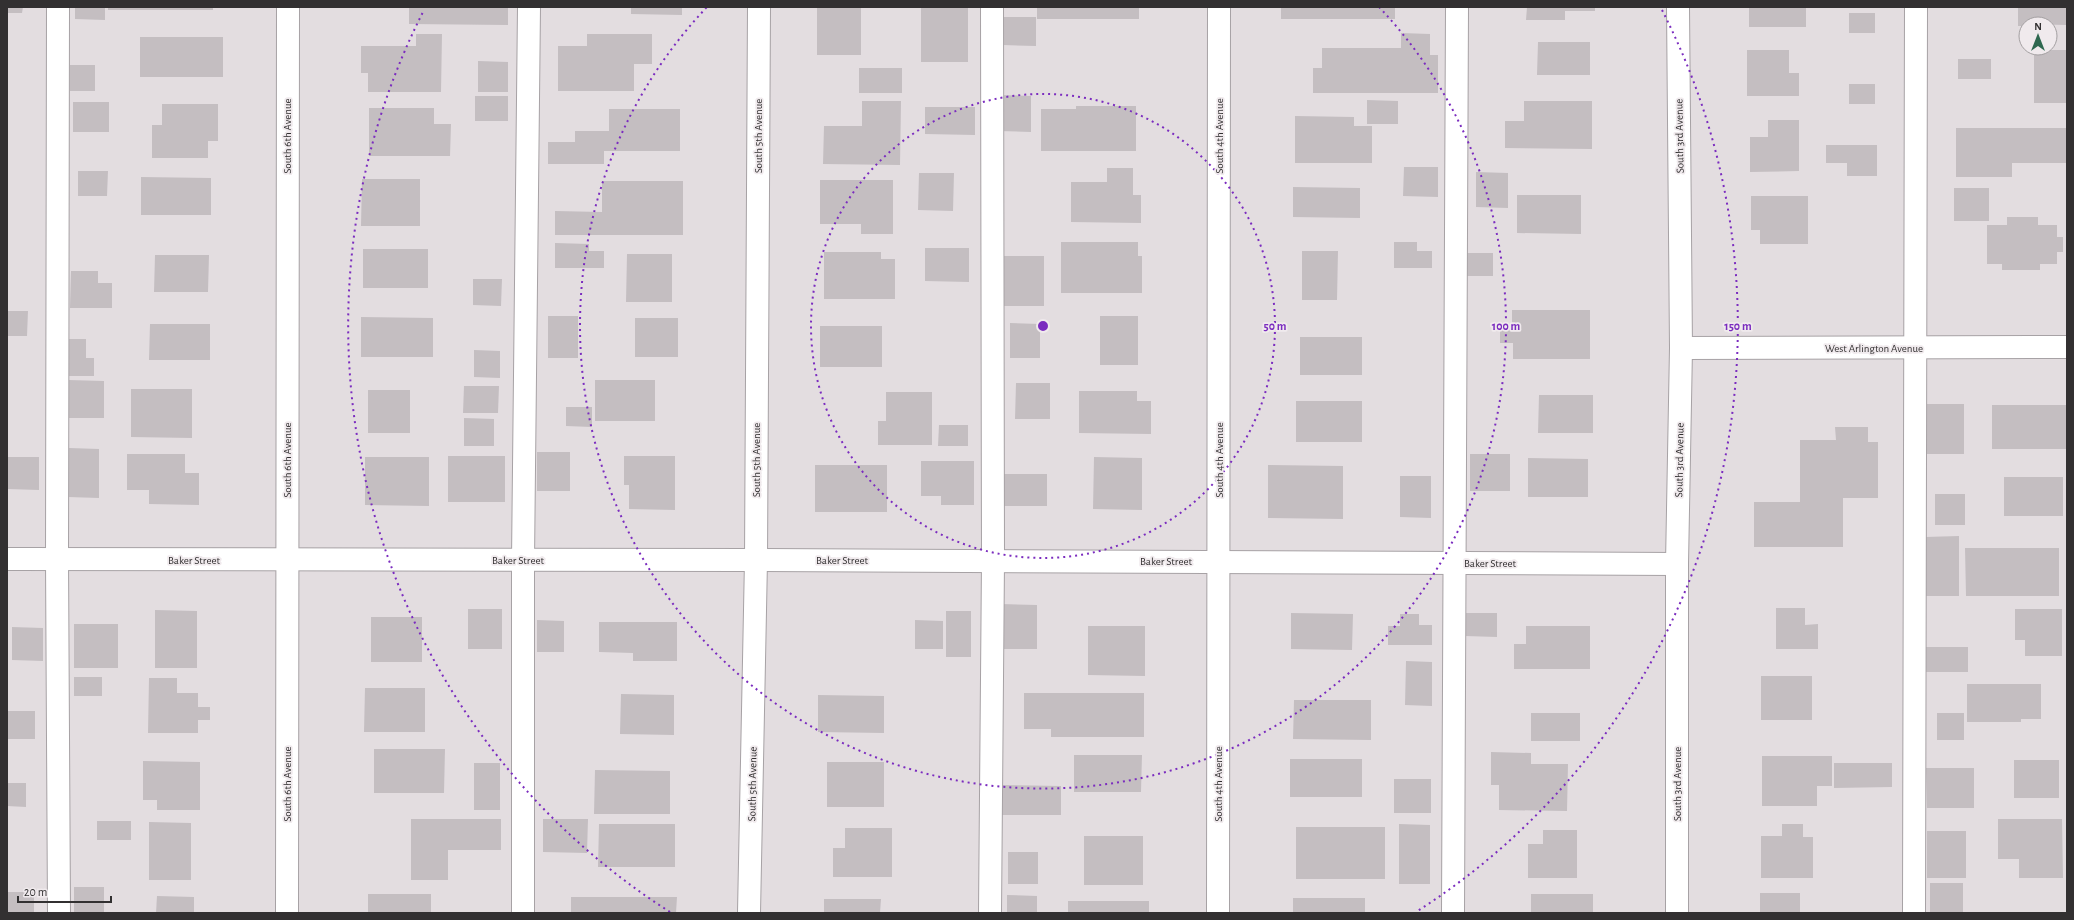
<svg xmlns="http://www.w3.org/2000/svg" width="2074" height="920" font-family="'Alegreya Sans',sans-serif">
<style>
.building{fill:#c4bec1}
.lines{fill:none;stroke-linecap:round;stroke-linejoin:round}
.minor-casing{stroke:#a7a2a5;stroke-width:24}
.minor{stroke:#fff;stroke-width:22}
.ring{fill:none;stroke:#7b2cbf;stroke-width:2;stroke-dasharray:2 4}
.labels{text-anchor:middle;stroke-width:3.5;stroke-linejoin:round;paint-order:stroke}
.street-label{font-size:11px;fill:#323031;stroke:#f0eaed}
.centre{fill:#7b2cbf;stroke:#f0eaed;stroke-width:2}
.ring-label{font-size:12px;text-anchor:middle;font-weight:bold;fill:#7b2cbf;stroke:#f0eaed;stroke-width:3.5;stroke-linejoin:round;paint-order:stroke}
</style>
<rect width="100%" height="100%" fill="#e3dde0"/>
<g class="building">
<path d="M 7,7 L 23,7 L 22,13 L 7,13 Z"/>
<path d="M 75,7 L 105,7 L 105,20 L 75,19 Z"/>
<rect x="108" y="7" width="105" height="3"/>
<path d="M 409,7 L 508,7 L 508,25 L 409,24 Z"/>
<path d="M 631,7 L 682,7 L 682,15 L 631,14 Z"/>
<rect x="817" y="7" width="44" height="48"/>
<rect x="921" y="7" width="47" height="55"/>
<rect x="1037" y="7" width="102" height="12"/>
<rect x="1281" y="7" width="114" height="12"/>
<path d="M 1527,7 L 1595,7 L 1595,11 L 1565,11 L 1565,20 L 1526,20 Z"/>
<rect x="1749" y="7" width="57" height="20"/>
<path d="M 2018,7 L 2067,7 L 2067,25 L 2026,24 L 2026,26 L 2018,26 Z"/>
<rect x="1849" y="13" width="26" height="20"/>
<path d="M 1003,17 L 1036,17 L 1036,46 L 1003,45 Z"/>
<path d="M 1401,33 L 1430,34 L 1430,55 L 1438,55 L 1438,93 L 1313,93 L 1313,68 L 1322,68 L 1322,48 L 1401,48 Z"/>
<path d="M 416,34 L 442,34 L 441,92 L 368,92 L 368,73 L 361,73 L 361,46 L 416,46 Z"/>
<path d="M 587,34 L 652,34 L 652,64 L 634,64 L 634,91 L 558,91 L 558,46 L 587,46 Z"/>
<rect x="140" y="37" width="83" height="40"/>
<path d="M 1538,42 L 1590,42 L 1590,75 L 1537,75 Z"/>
<path d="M 1747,50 L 1789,50 L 1789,73 L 1799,73 L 1799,96 L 1747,96 Z"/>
<rect x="2034" y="50" width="33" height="53"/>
<rect x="1958" y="59" width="33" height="20"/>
<path d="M 478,61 L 508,62 L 508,92 L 478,92 Z"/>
<rect x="70" y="65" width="25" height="26"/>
<rect x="859" y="68" width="43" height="25"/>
<rect x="1849" y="84" width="26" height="20"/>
<path d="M 998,95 L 1031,96 L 1031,132 L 998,131 Z"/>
<rect x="475" y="96" width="33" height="25"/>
<path d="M 1367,100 L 1398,101 L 1398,124 L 1367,124 Z"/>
<path d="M 862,101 L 901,101 L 900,165 L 823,164 L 824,126 L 862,126 Z"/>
<path d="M 1524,101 L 1592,101 L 1592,149 L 1505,148 L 1505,121 L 1524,121 Z"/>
<rect x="73" y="102" width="36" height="30"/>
<path d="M 162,104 L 218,104 L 218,141 L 208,141 L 208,158 L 152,158 L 152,125 L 162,125 Z"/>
<path d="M 1076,106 L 1136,106 L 1136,151 L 1041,151 L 1041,109 L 1076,109 Z"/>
<path d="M 925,107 L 975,107 L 975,135 L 925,134 Z"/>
<path d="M 369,108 L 434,108 L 434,124 L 451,124 L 450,156 L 369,156 Z"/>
<path d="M 609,109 L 680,109 L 680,151 L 604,151 L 604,164 L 548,164 L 548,142 L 575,142 L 575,131 L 609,131 Z"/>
<path d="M 1295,116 L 1354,117 L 1354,126 L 1372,126 L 1372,163 L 1295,163 Z"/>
<path d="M 1768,120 L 1799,120 L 1799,171 L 1750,172 L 1750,137 L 1768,137 Z"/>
<path d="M 1956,128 L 2067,128 L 2067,163 L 2012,163 L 2012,177 L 1956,177 Z"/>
<path d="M 1826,145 L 1877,145 L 1877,176 L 1847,176 L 1847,163 L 1826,163 Z"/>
<path d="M 1404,167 L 1438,167 L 1438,197 L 1403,196 Z"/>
<path d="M 1107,168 L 1133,168 L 1133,195 L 1141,195 L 1141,223 L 1071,222 L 1071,182 L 1107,182 Z"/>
<path d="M 78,171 L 108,171 L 107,196 L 78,196 Z"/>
<path d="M 1476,172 L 1508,173 L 1508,208 L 1476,207 Z"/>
<path d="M 919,173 L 954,173 L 953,211 L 918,210 Z"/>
<path d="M 141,177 L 211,178 L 211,215 L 141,215 Z"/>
<path d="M 362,179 L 420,179 L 420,226 L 361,226 Z"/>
<path d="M 820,180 L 893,180 L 893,234 L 861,234 L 861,224 L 820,224 Z"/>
<path d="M 602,181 L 683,181 L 683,235 L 555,235 L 555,211 L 602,212 Z"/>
<path d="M 1293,187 L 1360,188 L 1360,218 L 1293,217 Z"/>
<rect x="1954" y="188" width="35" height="33"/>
<path d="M 1517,195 L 1581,195 L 1581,234 L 1517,233 Z"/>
<path d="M 1751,196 L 1808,196 L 1808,244 L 1760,244 L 1760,230 L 1751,230 Z"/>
<path d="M 2007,217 L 2038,217 L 2038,225 L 2057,225 L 2057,237 L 2063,237 L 2063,252 L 2057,252 L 2057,264 L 2040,264 L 2040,270 L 2002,270 L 2002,264 L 1987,264 L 1987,225 L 2007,225 Z"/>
<path d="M 1061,242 L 1138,242 L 1138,256 L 1142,256 L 1142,293 L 1061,293 Z"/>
<path d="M 1394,242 L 1417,242 L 1417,251 L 1432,251 L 1432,268 L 1394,268 Z"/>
<path d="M 555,243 L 589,244 L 589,251 L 604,251 L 604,268 L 555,268 Z"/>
<path d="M 925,248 L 969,248 L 969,282 L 925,281 Z"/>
<rect x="363" y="249" width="65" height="39"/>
<path d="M 1302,251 L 1338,251 L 1337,300 L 1302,300 Z"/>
<path d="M 824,252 L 881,252 L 881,259 L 895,259 L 895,299 L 824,299 Z"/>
<rect x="1466" y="253" width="27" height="23"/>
<path d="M 627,254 L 672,254 L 672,302 L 626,302 Z"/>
<path d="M 155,255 L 209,255 L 208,292 L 154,292 Z"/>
<rect x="1001" y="256" width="43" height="50"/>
<path d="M 71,271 L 98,271 L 98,283 L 112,283 L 112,308 L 70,308 Z"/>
<path d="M 473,279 L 502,279 L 501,306 L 473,305 Z"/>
<path d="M 1512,310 L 1590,310 L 1590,359 L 1513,359 L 1513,343 L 1500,343 L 1500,326 L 1512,326 Z"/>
<path d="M 7,311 L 28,311 L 27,336 L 7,336 Z"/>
<rect x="548" y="316" width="30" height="42"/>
<rect x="1100" y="316" width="38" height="49"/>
<path d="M 361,317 L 433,318 L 433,357 L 361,357 Z"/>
<rect x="635" y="318" width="43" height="39"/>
<path d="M 1010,323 L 1040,324 L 1040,358 L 1010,358 Z"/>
<path d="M 150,324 L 210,324 L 210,360 L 149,360 Z"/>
<rect x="820" y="326" width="62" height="41"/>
<rect x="1300" y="337" width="62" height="38"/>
<path d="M 69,339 L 86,339 L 86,358 L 94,358 L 94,376 L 69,376 Z"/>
<path d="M 474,350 L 500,351 L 500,378 L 474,377 Z"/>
<path d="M 68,380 L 104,381 L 104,418 L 68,418 Z"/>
<rect x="595" y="380" width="60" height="41"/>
<path d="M 1016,383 L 1050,383 L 1050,419 L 1015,419 Z"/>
<path d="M 464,386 L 499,386 L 498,413 L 463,413 Z"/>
<path d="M 131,389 L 192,389 L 192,438 L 131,437 Z"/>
<rect x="368" y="390" width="42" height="43"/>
<path d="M 1079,391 L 1137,391 L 1137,401 L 1151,401 L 1151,434 L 1079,433 Z"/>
<path d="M 886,392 L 932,392 L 932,445 L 878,445 L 878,421 L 886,421 Z"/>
<path d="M 1539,395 L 1593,395 L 1593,433 L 1538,433 Z"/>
<rect x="1296" y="401" width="66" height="41"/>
<rect x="1926" y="404" width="38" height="50"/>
<rect x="1992" y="405" width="75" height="44"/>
<path d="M 566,407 L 592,407 L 592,427 L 566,426 Z"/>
<path d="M 464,418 L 494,419 L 494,446 L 464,446 Z"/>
<path d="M 939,425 L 968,425 L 968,446 L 938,446 Z"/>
<path d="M 1835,427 L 1868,427 L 1868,442 L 1878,442 L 1878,498 L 1843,498 L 1843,547 L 1754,547 L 1754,502 L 1800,502 L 1800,440 L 1836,440 Z"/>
<path d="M 69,448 L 99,449 L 99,498 L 68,497 Z"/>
<rect x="537" y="452" width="33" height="39"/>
<path d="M 127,454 L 185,454 L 185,473 L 199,473 L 199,505 L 149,504 L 149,490 L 127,490 Z"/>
<rect x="1470" y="454" width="40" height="37"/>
<rect x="448" y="456" width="57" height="46"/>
<path d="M 624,456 L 675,456 L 675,510 L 629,509 L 629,485 L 624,485 Z"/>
<path d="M 7,457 L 39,457 L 39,490 L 7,489 Z"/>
<path d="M 365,457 L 429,457 L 429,506 L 365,505 Z"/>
<path d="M 1094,457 L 1142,458 L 1142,510 L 1093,509 Z"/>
<path d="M 1528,458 L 1588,459 L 1588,497 L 1528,497 Z"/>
<path d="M 921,461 L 974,461 L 974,505 L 941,505 L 941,496 L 921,496 Z"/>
<rect x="815" y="465" width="72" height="47"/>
<path d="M 1268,465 L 1343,466 L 1343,519 L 1268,518 Z"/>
<rect x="1003" y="474" width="44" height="32"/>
<path d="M 1400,476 L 1431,476 L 1431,518 L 1400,517 Z"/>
<rect x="2004" y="477" width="59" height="39"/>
<rect x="1935" y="494" width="30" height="31"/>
<path d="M 1959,536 L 1959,596 L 1925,596 L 1925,537 Z"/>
<path d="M 1965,548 L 2059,548 L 2059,596 L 1966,596 Z"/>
<path d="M 1000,604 L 1037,605 L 1037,649 L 1000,649 Z"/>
<path d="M 1776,608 L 1805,608 L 1805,625 L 1818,624 L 1818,649 L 1776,649 Z"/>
<rect x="468" y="609" width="34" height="40"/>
<path d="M 2015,609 L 2062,609 L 2062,656 L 2025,656 L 2025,640 L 2015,640 Z"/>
<path d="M 155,610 L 197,611 L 197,668 L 155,668 Z"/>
<rect x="946" y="611" width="25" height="46"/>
<path d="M 1291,613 L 1353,614 L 1352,650 L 1291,649 Z"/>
<path d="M 1466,613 L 1497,613 L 1497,637 L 1465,636 Z"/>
<path d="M 1400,614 L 1419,614 L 1419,625 L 1432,625 L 1432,645 L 1388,645 L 1388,626 L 1400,626 Z"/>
<rect x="371" y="617" width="51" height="45"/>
<path d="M 537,620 L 564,621 L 564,652 L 537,652 Z"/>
<path d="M 915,620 L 943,621 L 943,649 L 915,649 Z"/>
<path d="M 599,622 L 677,622 L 677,661 L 633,661 L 633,653 L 599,652 Z"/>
<rect x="74" y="624" width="44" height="44"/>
<path d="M 1088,626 L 1145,626 L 1145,676 L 1088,675 Z"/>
<path d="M 1526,626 L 1590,626 L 1590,669 L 1514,669 L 1514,644 L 1526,644 Z"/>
<path d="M 12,627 L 43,628 L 43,661 L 12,660 Z"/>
<rect x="1926" y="647" width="42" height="25"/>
<path d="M 1406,661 L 1432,662 L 1432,706 L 1405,705 Z"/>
<rect x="1761" y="676" width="51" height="44"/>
<rect x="74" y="677" width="28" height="19"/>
<path d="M 149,678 L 177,678 L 177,693 L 198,693 L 198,707 L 210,707 L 210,720 L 198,720 L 198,733 L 148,733 Z"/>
<path d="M 1967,684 L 2041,684 L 2041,719 L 2021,719 L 2021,722 L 1967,722 Z"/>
<path d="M 365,688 L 425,688 L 425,732 L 364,732 Z"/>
<path d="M 1024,693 L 1144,693 L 1144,737 L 1051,737 L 1051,729 L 1024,729 Z"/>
<path d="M 621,694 L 674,695 L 674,735 L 620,734 Z"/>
<path d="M 818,695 L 884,696 L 884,733 L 818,732 Z"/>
<path d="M 1294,700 L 1371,700 L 1371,740 L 1293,739 Z"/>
<rect x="7" y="711" width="28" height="28"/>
<rect x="1531" y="713" width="49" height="28"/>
<rect x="1937" y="713" width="27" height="27"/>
<path d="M 374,749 L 445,749 L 444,793 L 374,793 Z"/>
<path d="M 1491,752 L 1531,753 L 1531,764 L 1568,764 L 1567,811 L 1499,810 L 1499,785 L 1491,785 Z"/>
<path d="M 1074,755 L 1142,755 L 1141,792 L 1074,792 Z"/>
<path d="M 1762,756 L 1832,756 L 1832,786 L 1817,786 L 1817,806 L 1762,806 Z"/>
<rect x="1290" y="759" width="72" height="38"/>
<rect x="2014" y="760" width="45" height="38"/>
<path d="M 143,761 L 200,762 L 200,810 L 157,810 L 157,800 L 143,800 Z"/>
<rect x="827" y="762" width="57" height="45"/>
<rect x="474" y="763" width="26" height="47"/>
<path d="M 1834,763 L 1892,763 L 1892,787 L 1834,788 Z"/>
<path d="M 1926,768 L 1974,768 L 1974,808 L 1927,808 Z"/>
<path d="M 595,770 L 670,771 L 670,814 L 594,814 Z"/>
<rect x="1394" y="779" width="37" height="34"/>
<path d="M 7,783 L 26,783 L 26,807 L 7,806 Z"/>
<path d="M 1002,785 L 1061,786 L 1061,815 L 1002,815 Z"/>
<path d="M 411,819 L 501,819 L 501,850 L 448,850 L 448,880 L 411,880 Z"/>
<path d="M 543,819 L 588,819 L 587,853 L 543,852 Z"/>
<path d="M 1998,819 L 2062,819 L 2063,878 L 2019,878 L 2019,859 L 1998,859 Z"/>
<rect x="97" y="821" width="34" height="19"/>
<path d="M 149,822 L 191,823 L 191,880 L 149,880 Z"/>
<path d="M 599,824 L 675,824 L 675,867 L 598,867 Z"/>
<path d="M 1399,824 L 1430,825 L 1430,884 L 1399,884 Z"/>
<path d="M 1782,824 L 1803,824 L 1803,837 L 1813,837 L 1813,878 L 1761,878 L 1761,836 L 1782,836 Z"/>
<rect x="1296" y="827" width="89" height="52"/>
<path d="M 845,828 L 892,828 L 892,877 L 833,877 L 833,848 L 845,848 Z"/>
<path d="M 1543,830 L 1577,830 L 1577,878 L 1528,878 L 1528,844 L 1543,844 Z"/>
<rect x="1927" y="831" width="39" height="47"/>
<rect x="1084" y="836" width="59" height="49"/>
<rect x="1008" y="852" width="30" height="32"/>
<rect x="1930" y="883" width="33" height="30"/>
<rect x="74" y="887" width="30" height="26"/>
<rect x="7" y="892" width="27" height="21"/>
<rect x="1760" y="893" width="40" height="20"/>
<rect x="368" y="894" width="63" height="19"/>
<rect x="1531" y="894" width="62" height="19"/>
<path d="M 1007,895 L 1037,896 L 1037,913 L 1007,913 Z"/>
<path d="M 157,896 L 194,897 L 194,913 L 156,913 Z"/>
<path d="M 571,897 L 677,897 L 676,913 L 571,913 Z"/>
<rect x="1293" y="898" width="72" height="15"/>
<path d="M 824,899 L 881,899 L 880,913 L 824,913 Z"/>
<rect x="1068" y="901" width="81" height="12"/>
</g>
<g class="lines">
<defs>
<g id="minor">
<path d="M 58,7 L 57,560 L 59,913"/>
<path d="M 1681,348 L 2067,347"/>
<path d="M 7,559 L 756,560 L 1677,564"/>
<path d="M 287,913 L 288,7"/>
<path d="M 523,913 L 523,560 L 529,7"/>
<path d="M 749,913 L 756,560 L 759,7"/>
<path d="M 990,913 L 993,561 L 992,7"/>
<path d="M 1218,913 L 1219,7"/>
<path d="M 1453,913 L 1457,7"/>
<path d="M 1677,913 L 1677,564 L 1681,348 L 1678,7"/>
<path d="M 1914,913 L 1916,7"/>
</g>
</defs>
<use href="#minor" class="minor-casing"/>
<use href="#minor" class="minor"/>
</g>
<g class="ring">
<circle cx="1043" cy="326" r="232"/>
<path d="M1379 7A463 463 0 1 1 707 7"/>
<path d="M670 912A695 695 0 0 1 424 10M1662 10A695 695 0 0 1 1416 912"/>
</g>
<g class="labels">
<g class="street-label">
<text transform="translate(287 136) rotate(-90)" y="4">South 6th Avenue</text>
<text transform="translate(758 136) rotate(-90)" y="4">South 5th Avenue</text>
<text transform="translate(1219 136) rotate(-90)" y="4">South 4th Avenue</text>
<text transform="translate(1679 136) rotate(-91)" y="4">South 3rd Avenue</text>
<text x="1874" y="352">West Arlington Avenue</text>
<text transform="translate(287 460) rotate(-90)" y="4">South 6th Avenue</text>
<text transform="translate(756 460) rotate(-90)" y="4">South 5th Avenue</text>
<text transform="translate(1219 460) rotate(-90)" y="4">South 4th Avenue</text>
<text transform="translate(1679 460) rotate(-89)" y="4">South 3rd Avenue</text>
<text x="194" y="564">Baker Street</text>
<text x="518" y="564">Baker Street</text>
<text x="842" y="564">Baker Street</text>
<text x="1166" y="565">Baker Street</text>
<text x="1490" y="567">Baker Street</text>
<text transform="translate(287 784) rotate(-90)" y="4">South 6th Avenue</text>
<text transform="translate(752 784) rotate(-89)" y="4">South 5th Avenue</text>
<text transform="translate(1218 784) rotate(-90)" y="4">South 4th Avenue</text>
<text transform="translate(1677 784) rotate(-90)" y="4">South 3rd Avenue</text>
</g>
</g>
<circle cx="1043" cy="326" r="6" class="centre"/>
<g class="ring-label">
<text x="1275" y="330">50 m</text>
<text x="1506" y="330">100 m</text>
<text x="1738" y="330">150 m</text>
</g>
<rect width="2074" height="920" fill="none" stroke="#323031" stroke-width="16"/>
<g transform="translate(2038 36)"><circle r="19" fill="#f0eaed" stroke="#a4a0a2"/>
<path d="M0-3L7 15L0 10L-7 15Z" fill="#2f6850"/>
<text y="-6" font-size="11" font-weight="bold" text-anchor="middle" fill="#323031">N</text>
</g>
<path d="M18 896v6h93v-6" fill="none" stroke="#323031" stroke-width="2"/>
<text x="24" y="896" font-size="12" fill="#323031" stroke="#f0eaed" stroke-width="3" paint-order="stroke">20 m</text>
</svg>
